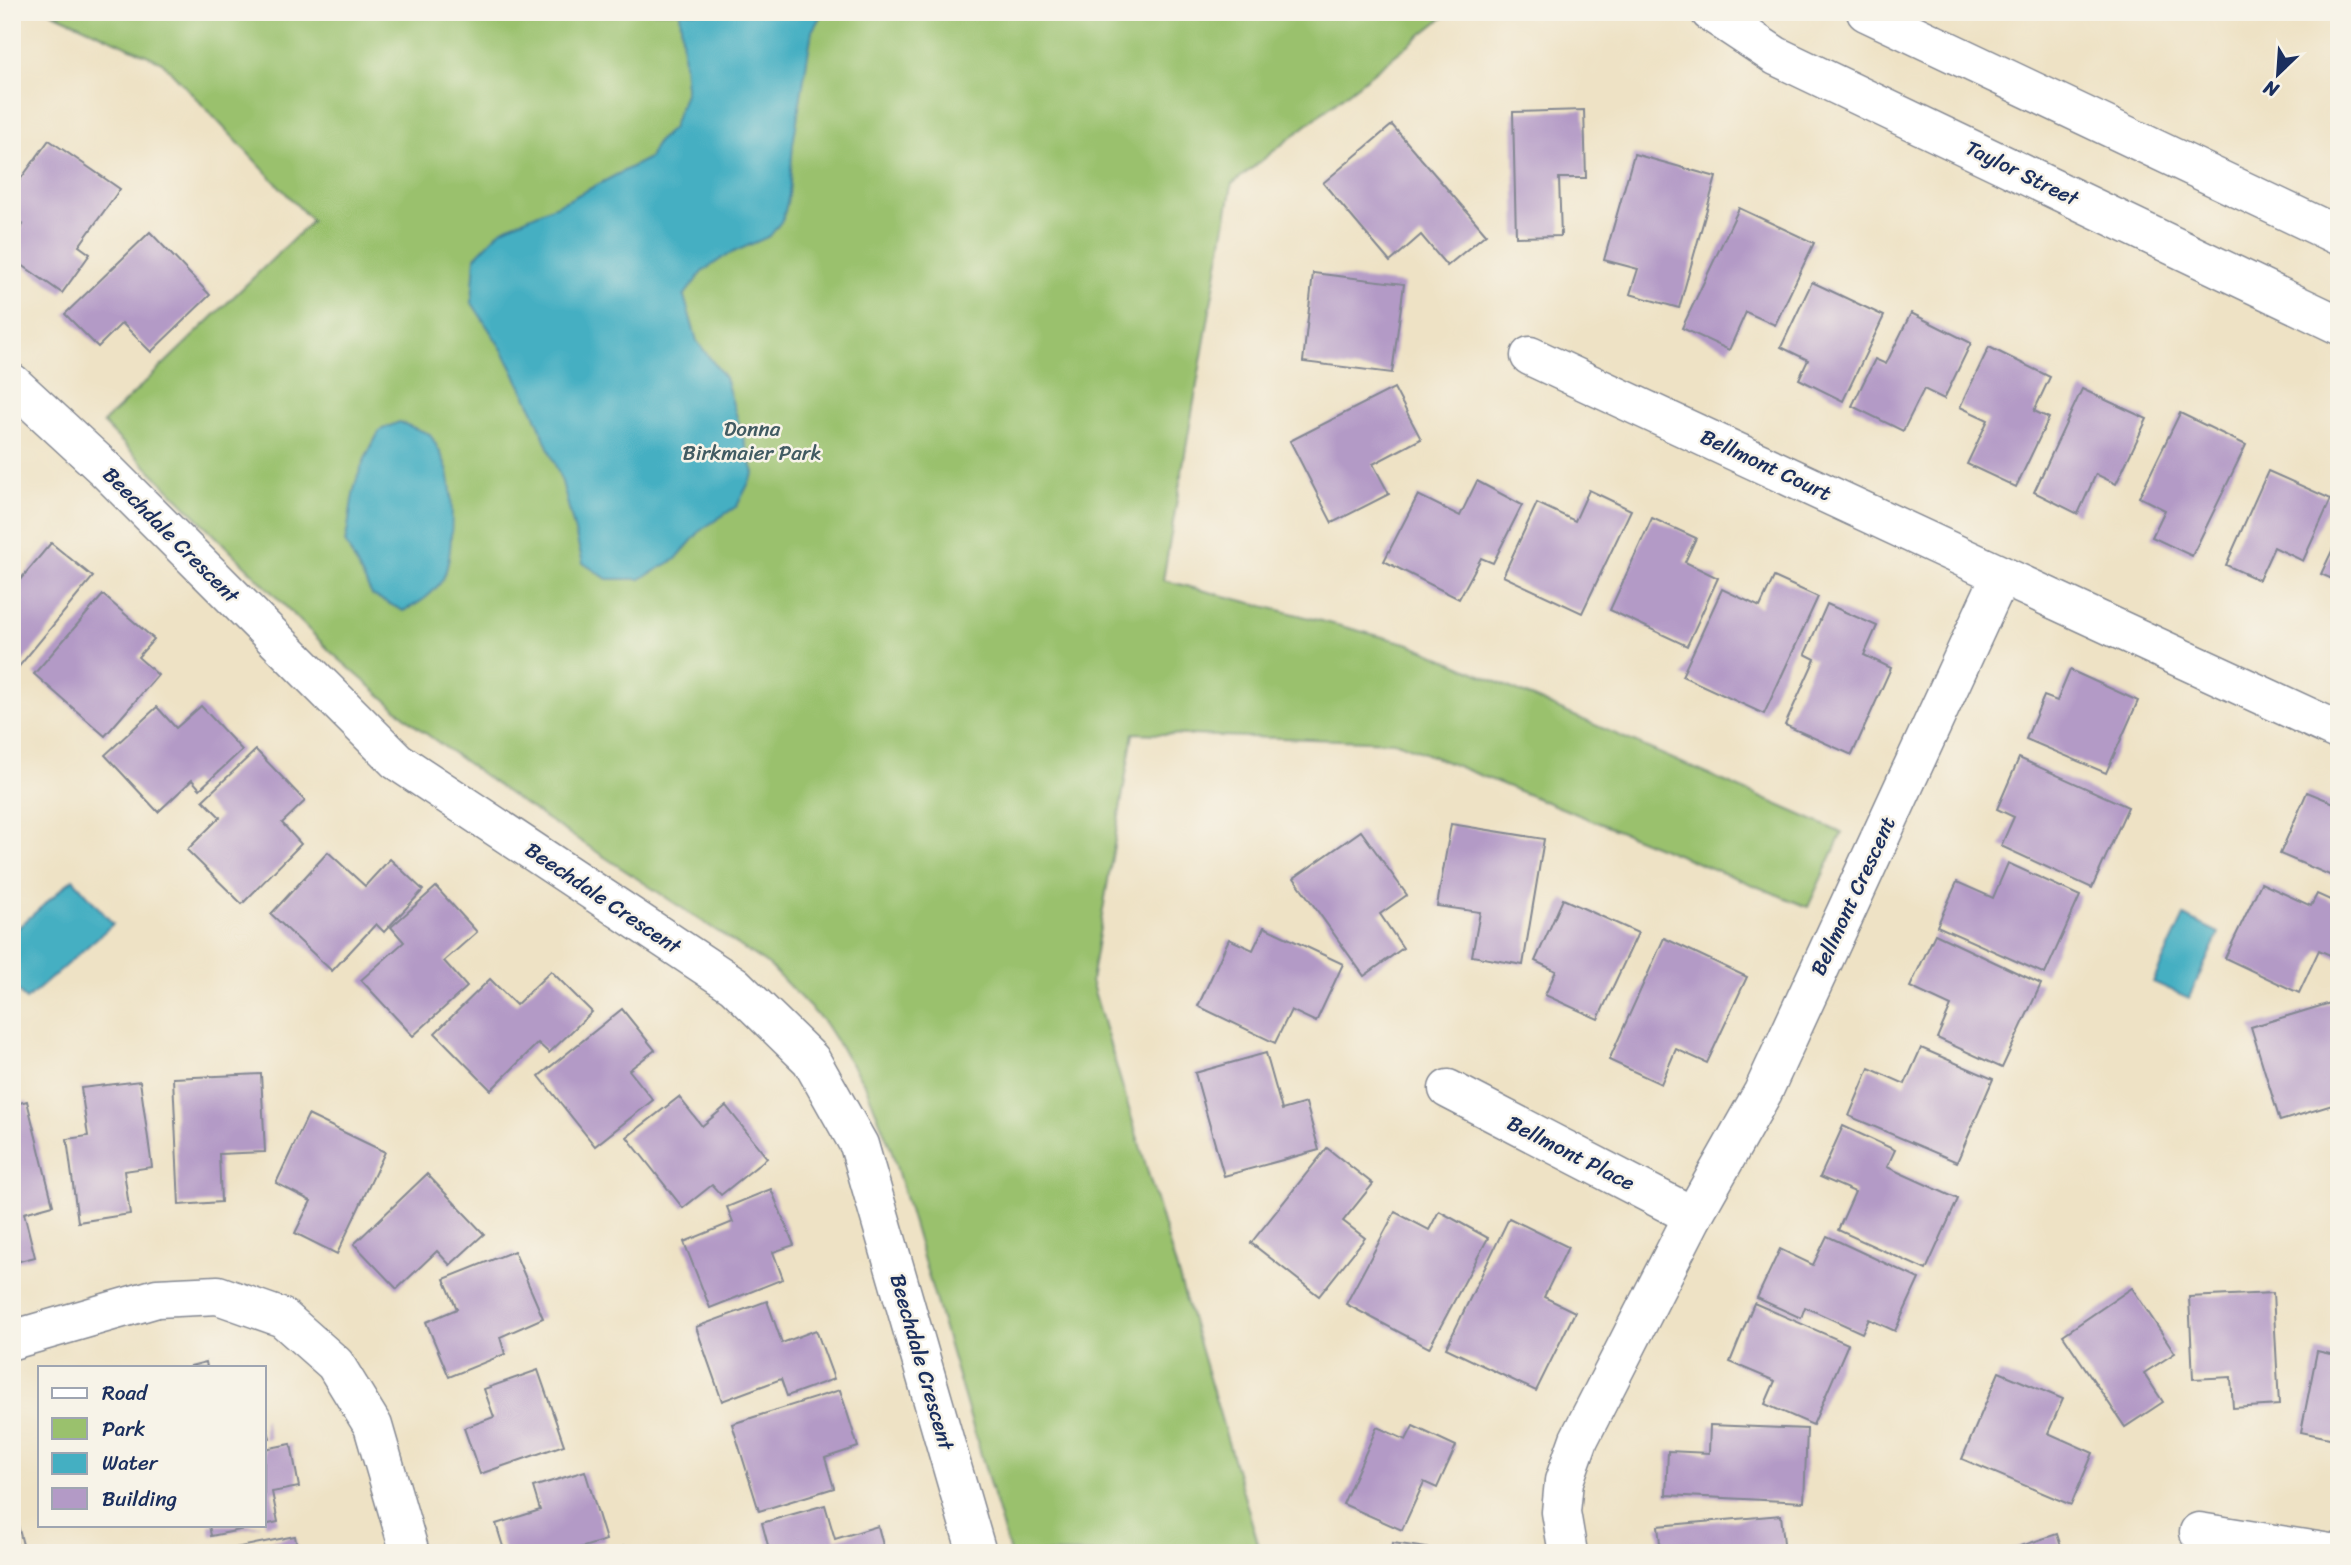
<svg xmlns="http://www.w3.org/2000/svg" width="2351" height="1565" font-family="Sriracha,sans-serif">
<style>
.green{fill:#9ac16d;stroke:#5a7866;stroke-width:2}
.water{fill:#44afc2;stroke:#306f90;stroke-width:2}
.building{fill:#b39ac6}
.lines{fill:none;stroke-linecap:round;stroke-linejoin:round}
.minor-casing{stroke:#848892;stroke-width:41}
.major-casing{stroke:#848892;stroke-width:41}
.minor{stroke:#fff;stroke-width:38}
.major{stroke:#fff;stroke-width:38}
.labels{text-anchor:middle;stroke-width:5;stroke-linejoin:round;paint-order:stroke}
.street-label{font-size:21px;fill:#1b2f5e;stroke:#f7f3e8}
.park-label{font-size:21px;fill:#415b62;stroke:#f7f3e8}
</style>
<rect width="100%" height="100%" fill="#f7f3e8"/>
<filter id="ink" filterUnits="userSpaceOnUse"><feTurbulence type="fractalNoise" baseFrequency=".0143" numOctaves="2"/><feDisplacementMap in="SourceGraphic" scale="14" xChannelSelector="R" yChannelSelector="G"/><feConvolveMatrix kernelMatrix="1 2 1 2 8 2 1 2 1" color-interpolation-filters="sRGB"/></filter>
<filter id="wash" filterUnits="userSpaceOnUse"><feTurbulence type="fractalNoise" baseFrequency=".00686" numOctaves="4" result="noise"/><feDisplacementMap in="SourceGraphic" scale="28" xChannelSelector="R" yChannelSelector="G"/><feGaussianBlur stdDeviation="1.57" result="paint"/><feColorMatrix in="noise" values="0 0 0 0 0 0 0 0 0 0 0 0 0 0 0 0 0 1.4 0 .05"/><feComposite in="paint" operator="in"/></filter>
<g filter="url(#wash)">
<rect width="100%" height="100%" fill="#eee2c5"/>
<path class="green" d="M 51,12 L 1450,12 L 1232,184 L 1163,580 L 1410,644 L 1842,833 L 1808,907 L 1397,742 L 1133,733 L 1091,981 L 1261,1553 L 1010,1553 L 891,1149 L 866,1087 L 824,1022 L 770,966 L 515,798 L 417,727 L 332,653 L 103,423 L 312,221 L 162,62 Z"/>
<g class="water">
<path d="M 680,12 L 823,12 L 812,31 L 793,144 L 789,195 L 783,219 L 770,236 L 727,255 L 702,272 L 684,296 L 697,341 L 725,378 L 754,473 L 737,506 L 701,530 L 676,559 L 640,579 L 607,579 L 583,563 L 562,482 L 533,410 L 503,351 L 472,303 L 475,257 L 502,229 L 568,200 L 649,158 L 657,142 L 672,129 L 686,90 Z"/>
<path d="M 399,422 L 430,434 C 436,445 444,457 447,469 C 454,491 454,563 441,582 C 431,596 419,604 403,611 L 372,595 L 345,542 C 350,523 350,504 355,486 C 360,466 370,449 380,430 Z"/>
<path d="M 73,879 L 113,924 L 26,1000 L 12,984 L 12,933 Z"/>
<path d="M 2184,916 L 2219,933 L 2189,998 L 2153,982 Z"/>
</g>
<g id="blocks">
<g class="building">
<path d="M 1584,110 L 1586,178 L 1559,178 L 1561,236 L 1516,237 L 1513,112 Z"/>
<path d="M 1392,125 L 1486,234 L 1447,266 L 1421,235 L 1390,262 L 1323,183 Z"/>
<path d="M 49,140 L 120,189 L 79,246 L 90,254 L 62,293 L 12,258 L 12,239 L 23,225 L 12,217 L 12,191 Z"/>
<path d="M 1634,154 L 1716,177 L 1679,308 L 1630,294 L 1638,269 L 1604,260 Z"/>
<path d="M 1739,208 L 1814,243 L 1775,325 L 1746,312 L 1729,350 L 1682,328 Z"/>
<path d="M 150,232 L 210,295 L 151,352 L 122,323 L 98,347 L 65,314 Z"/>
<path d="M 1313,273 L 1404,284 L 1392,373 L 1303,362 Z"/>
<path d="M 1812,282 L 1884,316 L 1843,401 L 1799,379 L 1808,360 L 1781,347 Z"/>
<path d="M 1911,313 L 1971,343 L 1944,399 L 1924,389 L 1903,431 L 1852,406 L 1875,359 L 1886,364 Z"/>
<path d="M 1989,347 L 2050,377 L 2034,411 L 2049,418 L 2016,487 L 1967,464 L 1988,420 L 1960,407 Z"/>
<path d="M 1394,388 L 1421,439 L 1373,464 L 1389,494 L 1332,523 L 1290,441 Z"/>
<path d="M 2082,389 L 2147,419 L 2116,484 L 2096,474 L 2078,514 L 2034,492 Z"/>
<path d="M 2180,413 L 2246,445 L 2192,556 L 2152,537 L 2165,510 L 2139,497 Z"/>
<path d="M 2268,471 L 2331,499 L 2303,561 L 2274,547 L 2259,580 L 2226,565 Z"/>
<path d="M 1477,481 L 1522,505 L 1493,563 L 1481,558 L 1459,599 L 1384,561 L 1418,495 L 1460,516 Z"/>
<path d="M 1589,490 L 1631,510 L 1582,613 L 1503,576 L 1537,503 L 1575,521 Z"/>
<path d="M 1652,518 L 1696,538 L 1685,562 L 1718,578 L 1687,646 L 1610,610 Z"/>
<path d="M 2339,536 L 2339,582 L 2321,574 Z"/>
<path d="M 51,543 L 93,577 L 12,675 L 12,574 L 20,580 Z"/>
<path d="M 1774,577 L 1818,597 L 1764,714 L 1682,676 L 1722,589 L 1760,607 Z"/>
<path d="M 103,595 L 154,639 L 138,657 L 158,675 L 105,736 L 34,674 Z"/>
<path d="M 1827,604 L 1877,626 L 1864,655 L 1891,668 L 1852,755 L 1785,725 L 1815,659 L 1805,654 Z"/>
<path d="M 2339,604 L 2339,624 L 2331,620 Z"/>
<path d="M 2070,670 L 2138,701 L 2106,773 L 2026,739 L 2044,696 L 2057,701 Z"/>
<path d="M 201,706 L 242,750 L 200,789 L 192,780 L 158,812 L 105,755 L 157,707 L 176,728 Z"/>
<path d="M 256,750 L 305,801 L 282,823 L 301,844 L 242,904 L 187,850 L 220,817 L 203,800 Z"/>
<path d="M 2019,758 L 2128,807 L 2092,888 L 2001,846 L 2014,817 L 1997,809 Z"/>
<path d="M 2307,792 L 2339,805 L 2339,879 L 2280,854 Z"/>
<path d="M 1451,824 L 1544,839 L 1523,965 L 1472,956 L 1480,912 L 1437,906 Z"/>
<path d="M 1361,831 L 1407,895 L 1380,914 L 1403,948 L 1364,976 L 1294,878 Z"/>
<path d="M 328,852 L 365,886 L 390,859 L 423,890 L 384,932 L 376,924 L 332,971 L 271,914 Z"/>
<path d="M 2008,863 L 2080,896 L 2045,974 L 1937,926 L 1957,882 L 1993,898 Z"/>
<path d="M 2261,883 L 2311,906 L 2317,894 L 2339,904 L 2339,959 L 2319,950 L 2299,993 L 2225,958 Z"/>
<path d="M 436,887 L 477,932 L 444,961 L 467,987 L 413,1036 L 361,980 L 404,942 L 391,927 Z"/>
<path d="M 1563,899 L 1638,933 L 1598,1019 L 1545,995 L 1556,971 L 1535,961 Z"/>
<path d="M 1264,927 L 1343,964 L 1316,1022 L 1291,1010 L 1275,1043 L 1198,1006 L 1229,939 L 1253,950 Z"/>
<path d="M 1935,934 L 2041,984 L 2002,1068 L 1937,1038 L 1951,1006 L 1910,987 Z"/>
<path d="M 1664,938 L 1747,977 L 1707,1063 L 1676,1049 L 1661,1084 L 1609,1060 Z"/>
<path d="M 551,971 L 592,1012 L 549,1053 L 538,1043 L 491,1090 L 435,1033 L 490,979 L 516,1005 Z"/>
<path d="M 2337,1001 L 2339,1007 L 2339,1103 L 2280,1121 L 2251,1027 Z"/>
<path d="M 622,1009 L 655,1050 L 629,1070 L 653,1100 L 595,1146 L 539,1076 Z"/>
<path d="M 1921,1048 L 1993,1079 L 1957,1162 L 1849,1116 L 1869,1068 L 1905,1084 Z"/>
<path d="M 1266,1053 L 1282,1110 L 1306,1103 L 1319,1150 L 1224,1176 L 1195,1073 Z"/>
<path d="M 261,1074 L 265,1152 L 219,1154 L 221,1202 L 179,1205 L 173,1078 Z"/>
<path d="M 140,1081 L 152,1167 L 124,1171 L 130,1214 L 78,1222 L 67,1139 L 88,1136 L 81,1088 Z"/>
<path d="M 679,1097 L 702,1126 L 726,1106 L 767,1158 L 721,1195 L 712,1185 L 683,1208 L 627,1137 Z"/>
<path d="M 27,1101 L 53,1205 L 24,1213 L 35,1257 L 12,1263 L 12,1105 Z"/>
<path d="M 308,1115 L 385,1152 L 337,1254 L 295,1233 L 311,1201 L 276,1183 Z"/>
<path d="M 1843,1126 L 1895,1150 L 1887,1167 L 1958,1199 L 1926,1270 L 1838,1230 L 1855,1192 L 1820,1177 Z"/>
<path d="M 1327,1148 L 1373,1184 L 1343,1221 L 1365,1238 L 1319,1296 L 1251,1243 Z"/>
<path d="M 427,1174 L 484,1234 L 450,1265 L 437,1251 L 397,1289 L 354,1244 Z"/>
<path d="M 771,1189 L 794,1245 L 773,1252 L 783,1279 L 710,1308 L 684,1242 L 733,1222 L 727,1207 Z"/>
<path d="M 1439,1211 L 1488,1238 L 1429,1348 L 1346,1304 L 1395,1212 L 1429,1230 Z"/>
<path d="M 1509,1218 L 1568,1247 L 1544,1297 L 1575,1312 L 1536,1391 L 1446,1348 Z"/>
<path d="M 1827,1236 L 1919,1279 L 1895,1331 L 1869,1319 L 1862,1333 L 1805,1307 L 1801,1318 L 1757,1298 L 1780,1249 L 1813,1265 Z"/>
<path d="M 514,1251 L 543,1318 L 500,1337 L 505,1354 L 449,1377 L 426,1322 L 457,1309 L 444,1279 Z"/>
<path d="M 2132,1288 L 2175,1353 L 2144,1373 L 2163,1402 L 2125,1427 L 2063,1335 Z"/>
<path d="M 2273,1293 L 2279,1405 L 2233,1408 L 2231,1377 L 2193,1379 L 2189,1297 Z"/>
<path d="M 767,1301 L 782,1343 L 816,1330 L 834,1379 L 787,1396 L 781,1379 L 722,1401 L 696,1327 Z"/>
<path d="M 1754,1303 L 1848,1344 L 1813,1425 L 1765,1404 L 1775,1381 L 1730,1362 Z"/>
<path d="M 2317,1351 L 2339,1356 L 2339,1440 L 2301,1432 Z"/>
<path d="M 206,1362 L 207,1367 L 190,1367 L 190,1366 Z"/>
<path d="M 538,1370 L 564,1445 L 480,1474 L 464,1428 L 494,1417 L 484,1389 Z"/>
<path d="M 1999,1372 L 2063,1399 L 2048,1433 L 2093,1453 L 2071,1505 L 1962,1459 Z"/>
<path d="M 840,1390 L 858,1447 L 825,1458 L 834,1488 L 759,1511 L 732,1424 Z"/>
<path d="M 264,1417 L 270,1438 L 264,1439 Z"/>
<path d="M 1710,1425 L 1807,1429 L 1804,1502 L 1666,1495 L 1668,1451 L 1709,1453 Z"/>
<path d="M 1413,1426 L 1456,1446 L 1437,1488 L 1424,1482 L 1402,1530 L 1343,1504 L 1377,1427 L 1406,1440 Z"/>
<path d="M 291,1444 L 299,1487 L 272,1492 L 278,1522 L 264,1525 L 264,1449 Z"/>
<path d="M 585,1471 L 606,1540 L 564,1553 L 505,1553 L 496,1524 L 540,1510 L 533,1487 Z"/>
<path d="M 825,1505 L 835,1539 L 878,1526 L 885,1553 L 770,1553 L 762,1523 Z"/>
<path d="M 1781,1515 L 1785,1553 L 1661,1553 L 1658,1526 Z"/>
<path d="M 16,1517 L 25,1553 L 12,1553 L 12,1518 Z"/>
<path d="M 209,1525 L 259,1525 L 259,1526 L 211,1536 Z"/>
<path d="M 2057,1534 L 2063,1553 L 2003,1553 L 2003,1552 Z"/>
<path d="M 295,1536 L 298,1553 L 230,1553 L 230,1549 Z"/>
<path d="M 1393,1543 L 1447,1551 L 1447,1553 L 1392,1553 Z"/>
<path d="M 626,1546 L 628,1553 L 604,1553 L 604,1552 Z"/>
</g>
</g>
</g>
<g filter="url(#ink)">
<use href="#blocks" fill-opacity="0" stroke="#848892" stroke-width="2"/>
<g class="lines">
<defs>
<g id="minor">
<path d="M 1530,356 L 2001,575"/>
<path d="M 12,383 L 105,469 L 397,761 L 734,985 L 811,1060 L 859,1145 L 977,1553"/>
<path d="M 1448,1089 L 1693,1216"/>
<path d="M 12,1340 L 157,1298 L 218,1295 L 283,1318 L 335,1364 L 373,1426 L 410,1553"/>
<path d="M 2199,1532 L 2330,1553"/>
<path d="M 1568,1553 L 1561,1512 L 1564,1481 L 1579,1439 L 1693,1216 L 1763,1092 L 2001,575 L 2339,731"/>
</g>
<g id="major">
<path d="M 1710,12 L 1776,56 L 2339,325"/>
<path d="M 1866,12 L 2339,236"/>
</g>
</defs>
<use href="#minor" class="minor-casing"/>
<use href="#major" class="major-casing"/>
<use href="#minor" class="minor"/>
<use href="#major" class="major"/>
</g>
</g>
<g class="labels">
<g class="street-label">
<text transform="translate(2022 173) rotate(26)" y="7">Taylor Street</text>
<text transform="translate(1766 465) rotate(25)" y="7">Bellmont Court</text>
<text transform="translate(171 535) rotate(45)" y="7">Beechdale Crescent</text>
<text transform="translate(1853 896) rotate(-65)" y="7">Bellmont Crescent</text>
<text transform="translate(603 898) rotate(34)" y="7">Beechdale Crescent</text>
<text transform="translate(1571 1153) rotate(27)" y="7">Bellmont Place</text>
<text transform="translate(922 1362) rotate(74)" y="7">Beechdale Crescent</text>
</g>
<g class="park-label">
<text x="752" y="436">Donna<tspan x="752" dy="24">Birkmaier Park</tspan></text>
</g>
</g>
<rect width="2351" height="1565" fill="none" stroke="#f7f3e8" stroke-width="42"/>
<rect x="38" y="1366" width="228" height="161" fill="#f7f3e8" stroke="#9fa5b1" stroke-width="2"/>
<rect x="52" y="1388" width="35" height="10" fill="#ffffff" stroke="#9fa5b1" stroke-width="2"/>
<text x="102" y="1400" font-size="21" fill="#1b2f5e">Road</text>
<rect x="52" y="1418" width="35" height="21" fill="#9ac16d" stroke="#9fa5b1" stroke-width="2"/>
<text x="102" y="1436" font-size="21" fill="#1b2f5e">Park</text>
<rect x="52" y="1453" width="35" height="21" fill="#44afc2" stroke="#9fa5b1" stroke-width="2"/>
<text x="102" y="1470" font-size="21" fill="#1b2f5e">Water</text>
<rect x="52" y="1488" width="35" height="21" fill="#b39ac6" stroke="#9fa5b1" stroke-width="2"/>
<text x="102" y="1506" font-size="21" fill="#1b2f5e">Building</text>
<g transform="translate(2278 74) rotate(205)" stroke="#f7f3e8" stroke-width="5" paint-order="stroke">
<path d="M0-5L12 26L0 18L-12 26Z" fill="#1b2f5e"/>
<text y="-10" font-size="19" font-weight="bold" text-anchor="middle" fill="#1b2f5e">N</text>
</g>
</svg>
